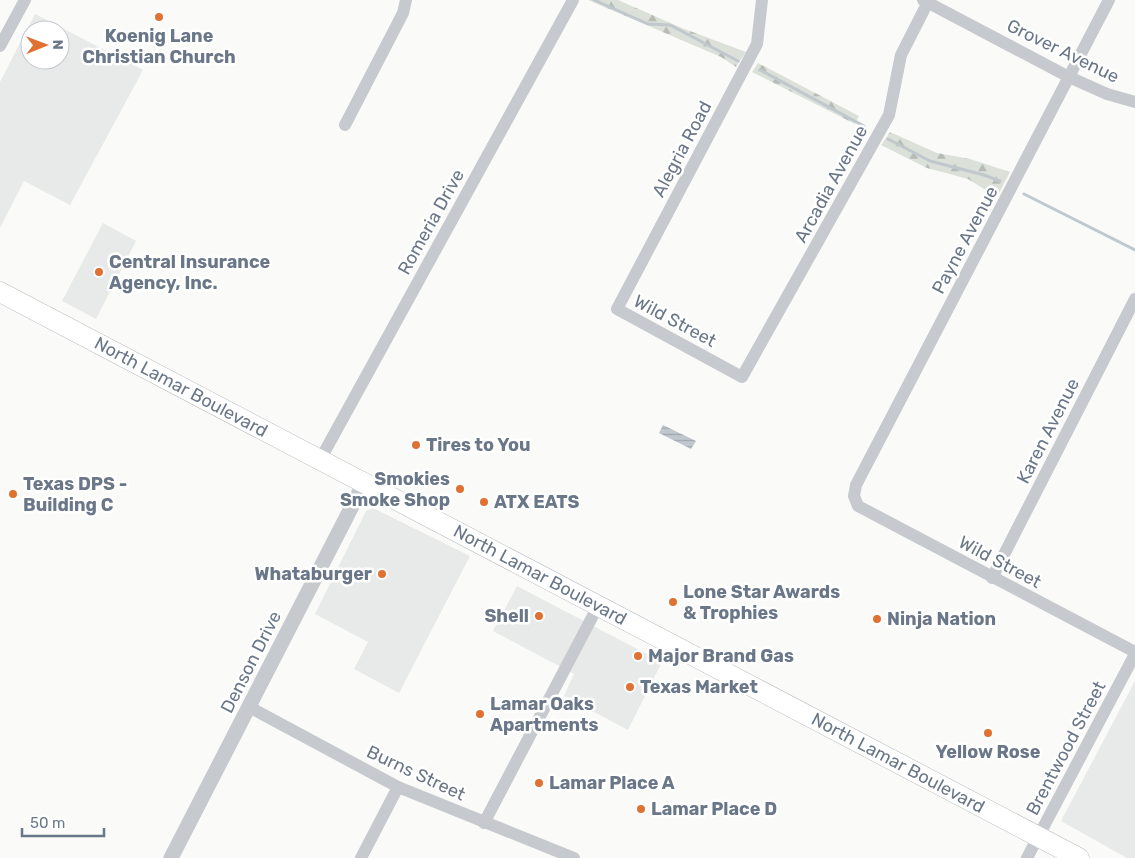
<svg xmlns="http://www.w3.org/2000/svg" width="1135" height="858" font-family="Rubik,sans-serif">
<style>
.built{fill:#e8e9e9;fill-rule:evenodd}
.forest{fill:url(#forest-firs)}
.water{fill:url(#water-rules)}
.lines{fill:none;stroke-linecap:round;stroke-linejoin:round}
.stream{stroke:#c0c8ce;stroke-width:3}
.primary-casing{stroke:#b9bdc1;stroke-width:21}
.minor{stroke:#c6c9cd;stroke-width:12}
.tertiary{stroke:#c6c9cd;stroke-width:15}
.primary{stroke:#fff;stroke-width:20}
.poi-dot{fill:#df7133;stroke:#fff;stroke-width:2}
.labels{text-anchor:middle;stroke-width:5;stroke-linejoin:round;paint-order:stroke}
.poi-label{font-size:18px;font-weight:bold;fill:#6a7788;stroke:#fff;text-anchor:start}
.street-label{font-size:18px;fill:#6a7788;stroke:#fff}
</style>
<defs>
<pattern id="forest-firs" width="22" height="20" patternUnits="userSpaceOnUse" patternTransform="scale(1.25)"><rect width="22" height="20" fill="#dbe1d9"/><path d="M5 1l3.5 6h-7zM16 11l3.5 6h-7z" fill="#b6bbb6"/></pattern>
<pattern id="water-rules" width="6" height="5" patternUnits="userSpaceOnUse" patternTransform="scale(1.25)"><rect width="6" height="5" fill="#c0c8ce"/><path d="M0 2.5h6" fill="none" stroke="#a0a7ad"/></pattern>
</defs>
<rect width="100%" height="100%" fill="#fafaf8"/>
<g class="built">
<path d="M 35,14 L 143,70 L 70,205 L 24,181 L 0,228 L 0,82 ZM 30,30 L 60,30 L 60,60 L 30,60 Z"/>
<path d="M 103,223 L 136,241 L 96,319 L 62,301 Z"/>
<path d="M 373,508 L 470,556 L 399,693 L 354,669 L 368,642 L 315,614 L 366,511 Z"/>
<path d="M 517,586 L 662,662 L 628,730 L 564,696 L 574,674 L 493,631 Z"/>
<path d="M 1135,681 L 1135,858 L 1127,858 L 1061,821 Z"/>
</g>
<g class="forest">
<path d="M 588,0 L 618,0 L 682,28 L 746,52 L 736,67 L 721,57 Z"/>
<path d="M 758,63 L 859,116 L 855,124 L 752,72 Z"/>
<path d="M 890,132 L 937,153 L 970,159 L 1010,172 L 997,197 L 968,179 L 927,168 L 881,145 Z"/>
</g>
<path class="water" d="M 663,425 L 696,441 L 691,449 L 659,433 Z"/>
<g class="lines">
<g class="stream">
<path d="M 594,0 L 648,24 L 670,25 L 738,61"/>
<path d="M 760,70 L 864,126"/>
<path d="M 888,139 L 930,161 L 984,175 L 1000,181"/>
<path d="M 1024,194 L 1135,250"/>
</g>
<defs>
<path id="primary" d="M 0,292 L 1079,858"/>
</defs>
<use href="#primary" class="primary-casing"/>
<g class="minor">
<path d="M 762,0 L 757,44 L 617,309 L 742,377 L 889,115 L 901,55 L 929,0"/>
<path d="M 923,0 L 1069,77 L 1107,94 L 1135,102"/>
<path d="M 1109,0 L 856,485 L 854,496 L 858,506 L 1135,652"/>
<path d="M 0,46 L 25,0"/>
<path d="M 345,125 L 403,13 L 406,0"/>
<path d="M 320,460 L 573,0"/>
<path d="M 992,578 L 1135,299"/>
<path d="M 249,707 L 398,787 L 574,858"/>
<path d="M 484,823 L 598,606"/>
<path d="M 361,858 L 398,787"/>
<path d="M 1027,858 L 1135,654"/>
</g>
<path class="tertiary" d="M 171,858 L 364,483"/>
<use href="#primary" class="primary"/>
</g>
<g class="poi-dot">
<circle cx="159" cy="17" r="5"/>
<circle cx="99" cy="272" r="5"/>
<circle cx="416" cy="445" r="5"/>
<circle cx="460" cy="489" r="5"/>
<circle cx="13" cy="494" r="5"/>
<circle cx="484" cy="502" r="5"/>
<circle cx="382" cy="574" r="5"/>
<circle cx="673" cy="602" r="5"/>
<circle cx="539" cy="616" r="5"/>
<circle cx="877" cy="619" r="5"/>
<circle cx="638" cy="656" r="5"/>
<circle cx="630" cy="687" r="5"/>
<circle cx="480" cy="714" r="5"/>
<circle cx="988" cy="733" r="5"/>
<circle cx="539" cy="783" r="5"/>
<circle cx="641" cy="809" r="5"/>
</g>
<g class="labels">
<g class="poi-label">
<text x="159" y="42" text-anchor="middle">Koenig Lane<tspan x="159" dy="21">Christian Church</tspan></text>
<text x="109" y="268">Central Insurance<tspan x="109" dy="21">Agency, Inc.</tspan></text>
<text x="426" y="451">Tires to You</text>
<text x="450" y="485" text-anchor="end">Smokies<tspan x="450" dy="21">Smoke Shop</tspan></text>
<text x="23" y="490">Texas DPS -<tspan x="23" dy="21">Building C</tspan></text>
<text x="494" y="508">ATX EATS</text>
<text x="372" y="580" text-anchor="end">Whataburger</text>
<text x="683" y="598">Lone Star Awards<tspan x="683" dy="21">&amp; Trophies</tspan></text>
<text x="529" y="622" text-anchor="end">Shell</text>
<text x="887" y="625">Ninja Nation</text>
<text x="648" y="662">Major Brand Gas</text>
<text x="640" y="693">Texas Market</text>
<text x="490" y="710">Lamar Oaks<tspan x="490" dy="21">Apartments</tspan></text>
<text x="988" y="758" text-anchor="middle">Yellow Rose</text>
<text x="549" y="789">Lamar Place A</text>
<text x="651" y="815">Lamar Place D</text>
</g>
<g class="street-label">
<text transform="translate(1063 51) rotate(26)" y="6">Grover Avenue</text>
<text transform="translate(682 149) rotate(-62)" y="6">Alegria Road</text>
<text transform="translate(831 184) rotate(-61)" y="6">Arcadia Avenue</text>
<text transform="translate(431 222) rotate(-61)" y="6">Romeria Drive</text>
<text transform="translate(965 240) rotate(-62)" y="6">Payne Avenue</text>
<text transform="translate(675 321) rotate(28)" y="6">Wild Street</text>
<text transform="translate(181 387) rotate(28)" y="6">North Lamar Boulevard</text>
<text transform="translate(1048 431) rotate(-63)" y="6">Karen Avenue</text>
<text transform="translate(1000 562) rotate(28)" y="6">Wild Street</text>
<text transform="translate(540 575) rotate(28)" y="6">North Lamar Boulevard</text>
<text transform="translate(251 662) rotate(-63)" y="6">Denson Drive</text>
<text transform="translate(1066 748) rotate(-62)" y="6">Brentwood Street</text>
<text transform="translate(898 763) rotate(28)" y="6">North Lamar Boulevard</text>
<text transform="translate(416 773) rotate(25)" y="6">Burns Street</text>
</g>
</g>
<g transform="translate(45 45) rotate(89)"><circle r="24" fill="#ffffff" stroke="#c3c9cf"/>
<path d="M0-4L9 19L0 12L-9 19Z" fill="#df7133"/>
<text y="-8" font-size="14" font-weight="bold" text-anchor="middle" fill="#6a7788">N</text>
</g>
<path d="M22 828v8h82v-8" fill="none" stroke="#6a7788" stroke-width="2.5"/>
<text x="30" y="828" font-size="15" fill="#6a7788" stroke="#ffffff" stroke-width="4" paint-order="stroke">50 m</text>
</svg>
